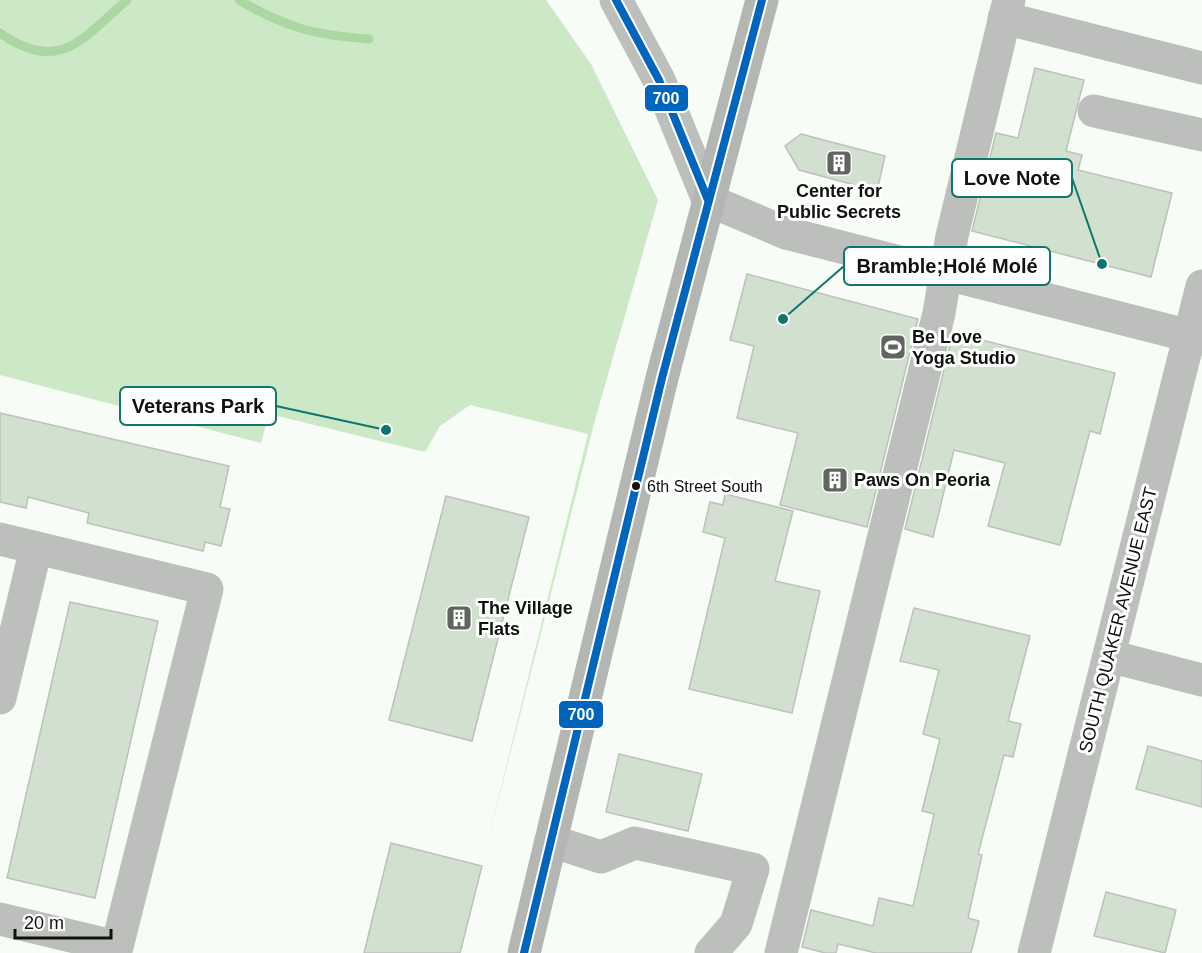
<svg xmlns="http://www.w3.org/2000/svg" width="1202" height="953" font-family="Arial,sans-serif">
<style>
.green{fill:#cde8c7}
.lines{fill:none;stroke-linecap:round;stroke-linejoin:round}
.stream{stroke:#abd7a2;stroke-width:9}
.building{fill:#d2e0cf;stroke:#bdc1bc;stroke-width:1.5}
.minor{stroke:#bcbfbb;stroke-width:33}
.major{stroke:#b4b6b3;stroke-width:33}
.bus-1-casing{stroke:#fff;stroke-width:12}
.bus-1{stroke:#0065bd;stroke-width:8}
.bus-dot{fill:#0f130d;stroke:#fff;stroke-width:2}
.labels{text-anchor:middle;stroke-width:6;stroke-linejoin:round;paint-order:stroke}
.bus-label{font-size:16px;fill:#0f130d;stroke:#fff;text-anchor:start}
.poi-label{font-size:18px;font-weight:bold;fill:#0f130d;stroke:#fff;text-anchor:start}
.street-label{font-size:18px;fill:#0f130d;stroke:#fff}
.leader{fill:none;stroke:#0f766e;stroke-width:2}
.callout-dot{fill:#0f766e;stroke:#fff;stroke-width:2}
.callout{fill:#fff;stroke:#0f766e;stroke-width:2}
.callout-label{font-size:20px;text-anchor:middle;font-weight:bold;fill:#0f130d}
.line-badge{stroke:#fff;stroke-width:2}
.badge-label{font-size:16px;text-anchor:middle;font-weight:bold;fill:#fff}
</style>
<rect width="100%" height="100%" fill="#f7fcf7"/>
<path class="green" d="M 0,0 L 546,0 L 591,64 L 658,200 L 595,420 L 485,853 L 588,434 L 470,405 L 440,426 L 425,452 L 269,414 L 261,443 L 0,375 Z"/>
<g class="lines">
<g class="stream">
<path d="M 239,0 C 287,28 314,35 369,39"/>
<path d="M 0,33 C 59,75 83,38 127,0"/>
</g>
</g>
<g class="building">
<path d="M 1035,68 L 1084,80 L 1066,151 L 1082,155 L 1078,170 L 1172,193 L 1151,277 L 972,231 L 996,133 L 1018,138 Z"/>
<path d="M 801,134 L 885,156 L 877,191 L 799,170 L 785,146 Z"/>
<path d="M 747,274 L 918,319 L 867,527 L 780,505 L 798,433 L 737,418 L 754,346 L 730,340 Z"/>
<path d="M 953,333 L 1115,373 L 1100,434 L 1090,431 L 1060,545 L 988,526 L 1005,463 L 954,450 L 933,537 L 905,529 Z"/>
<path d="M 0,413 L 229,466 L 220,507 L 230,509 L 221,546 L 205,542 L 203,551 L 87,523 L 89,513 L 28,497 L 26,508 L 0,502 Z"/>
<path d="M 725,494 L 793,511 L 775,581 L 820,591 L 792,713 L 689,689 L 725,538 L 703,532 L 710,502 L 723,505 Z"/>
<path d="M 446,496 L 529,517 L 472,741 L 389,720 Z"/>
<path d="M 70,602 L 158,621 L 95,898 L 7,878 Z"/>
<path d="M 914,608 L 1030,636 L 1008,721 L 1021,724 L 1013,757 L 1004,755 L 978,854 L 982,855 L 968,918 L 979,921 L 971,953 L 876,953 L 838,944 L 836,953 L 825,953 L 802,947 L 811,910 L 873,926 L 879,898 L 913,906 L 934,814 L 922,811 L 940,739 L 923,734 L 939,670 L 900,661 Z"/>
<path d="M 1148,746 L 1202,761 L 1202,807 L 1136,789 Z"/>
<path d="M 619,754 L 702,774 L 688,831 L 606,812 Z"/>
<path d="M 391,843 L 482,866 L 460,953 L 364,953 Z"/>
<path d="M 1106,892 L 1176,910 L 1165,953 L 1094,936 Z"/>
</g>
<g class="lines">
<g class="minor">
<path d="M 616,0 L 659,80 L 708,200 L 786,233 L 1202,339"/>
<path d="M 1004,18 L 1202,68"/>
<path d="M 1094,111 L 1202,135"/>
<path d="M 0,539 L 207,589 L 117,947 L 0,919"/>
<path d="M 1109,656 L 1202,680"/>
<path d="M 0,698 L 36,548"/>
<path d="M 551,841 L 601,857 L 635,843 L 753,869 L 736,924 L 711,953"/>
<path d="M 781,953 L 939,313 L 952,236 L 1009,0"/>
<path d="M 1034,953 L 1202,286"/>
</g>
<path class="major" d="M 524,953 L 662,378 L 762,0"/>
<defs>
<g id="bus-1">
<path d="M 616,0 L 659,80 L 708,200"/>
<path d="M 524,953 L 662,378 L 762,0"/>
</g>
</defs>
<use href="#bus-1" class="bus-1-casing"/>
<use href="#bus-1" class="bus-1"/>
</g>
<defs>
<symbol id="building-square" viewBox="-11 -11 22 22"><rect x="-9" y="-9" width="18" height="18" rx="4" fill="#60655f" stroke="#fff"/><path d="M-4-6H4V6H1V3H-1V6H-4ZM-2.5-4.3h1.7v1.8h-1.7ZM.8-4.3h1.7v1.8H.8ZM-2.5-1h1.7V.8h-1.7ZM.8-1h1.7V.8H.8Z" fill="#fff"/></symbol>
<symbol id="stadium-square" viewBox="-11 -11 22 22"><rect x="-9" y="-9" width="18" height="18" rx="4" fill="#60655f" stroke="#fff"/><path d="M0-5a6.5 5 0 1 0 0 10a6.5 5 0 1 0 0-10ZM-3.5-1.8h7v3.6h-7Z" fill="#fff"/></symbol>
</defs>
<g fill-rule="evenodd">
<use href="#building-square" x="824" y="148" width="30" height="30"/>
<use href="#stadium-square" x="878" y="332" width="30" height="30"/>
<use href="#building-square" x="820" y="465" width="30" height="30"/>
<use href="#building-square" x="444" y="603" width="30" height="30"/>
</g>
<circle class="bus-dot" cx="636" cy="486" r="5"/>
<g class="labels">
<g class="bus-label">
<text x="647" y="492">6th Street South</text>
</g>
<g class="poi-label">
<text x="839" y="197" text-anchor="middle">Center for<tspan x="839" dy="21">Public Secrets</tspan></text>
<text x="912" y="343">Be Love<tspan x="912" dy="21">Yoga Studio</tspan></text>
<text x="854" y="486">Paws On Peoria</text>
<text x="478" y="614">The Village<tspan x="478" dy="21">Flats</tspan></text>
</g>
<g class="street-label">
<text transform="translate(1118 620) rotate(-76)" y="6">SOUTH QUAKER AVENUE EAST</text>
</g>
</g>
<path class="leader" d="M1102 264L1072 178M783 319L844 266M386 430L276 406"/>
<g class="callout-dot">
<circle cx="1102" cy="264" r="6"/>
<circle cx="783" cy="319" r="6"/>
<circle cx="386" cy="430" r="6"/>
</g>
<g class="callout">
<rect x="952" y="159" width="120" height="38" rx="6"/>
<rect x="844" y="247" width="206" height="38" rx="6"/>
<rect x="120" y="387" width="156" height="38" rx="6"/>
</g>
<g class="callout-label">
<text x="1012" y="185">Love Note</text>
<text x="947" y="273">Bramble;Holé Molé</text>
<text x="198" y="413">Veterans Park</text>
</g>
<g class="line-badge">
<rect x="644" y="84" width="45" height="28" rx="6" fill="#0065bd"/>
<rect x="558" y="700" width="46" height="29" rx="6" fill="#0065bd"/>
</g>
<g class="badge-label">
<text x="666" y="104">700</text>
<text x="581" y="720">700</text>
</g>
<path d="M15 929v9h96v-9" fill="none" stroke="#0f130d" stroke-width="3"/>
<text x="24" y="929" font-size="18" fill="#0f130d" stroke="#ffffff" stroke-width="4.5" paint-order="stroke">20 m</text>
</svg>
